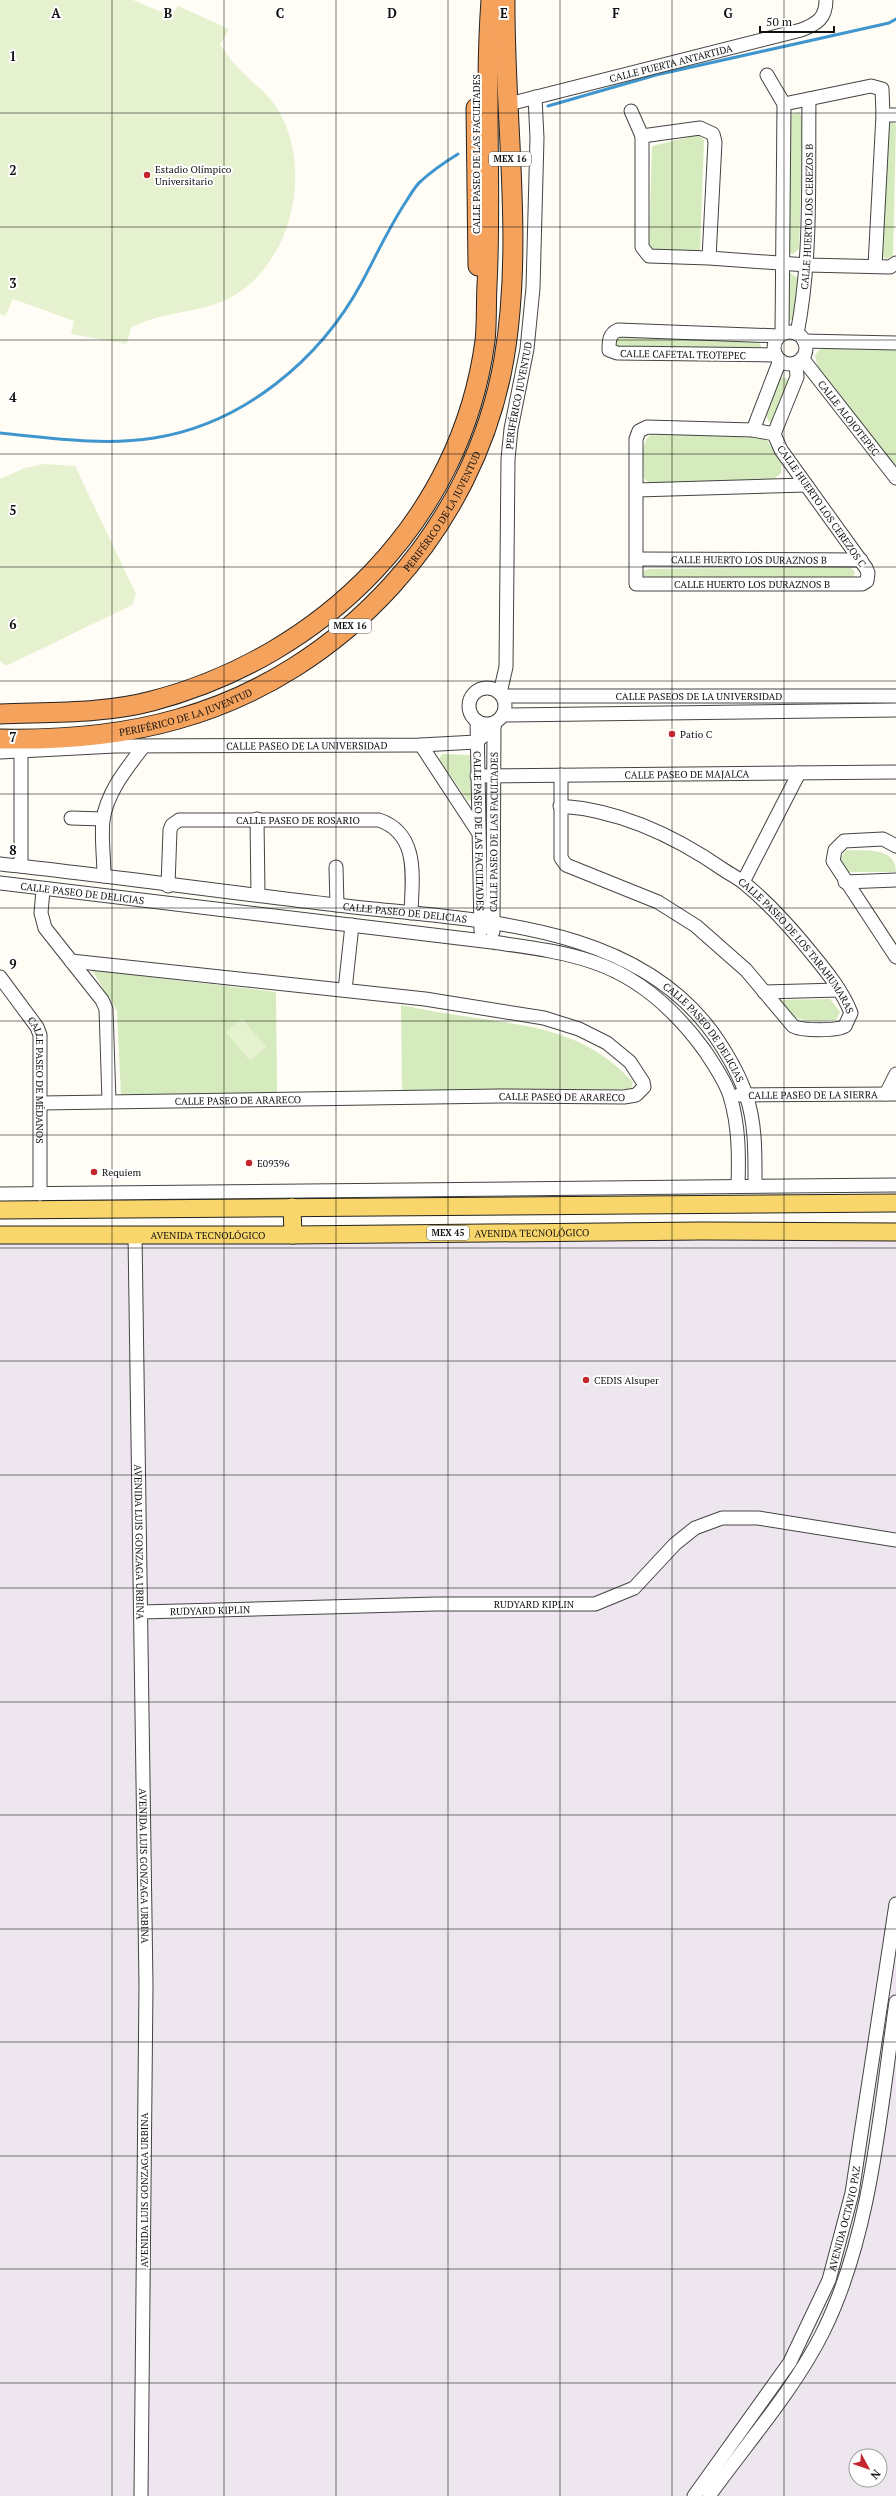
<svg xmlns="http://www.w3.org/2000/svg" width="896" height="2496" font-family="'PT Serif',serif">
<style>
.industrial{fill:#eee6ef;fill-rule:evenodd}
.green{fill:#d5ebbd}
.pitch{fill:#e6f2cf}
.lines{fill:none;stroke-linecap:round;stroke-linejoin:round}
.stream{stroke:#3f96cf;stroke-width:3}
.minor-casing{stroke:#444;stroke-width:15}
.major-casing{stroke:#222;stroke-width:19}
.highway-casing{stroke:#222;stroke-width:21}
.minor{stroke:#fff;stroke-width:13}
.major{stroke:#f9d66b;stroke-width:17}
.highway{stroke:#f5a25d;stroke-width:19}
.grid{fill:none;stroke:#111;stroke-width:1;stroke-opacity:0.55}
.poi-dot{fill:#c4262e;stroke:#fff;stroke-width:1.5}
.labels{text-anchor:middle;stroke-width:4;stroke-linejoin:round;paint-order:stroke}
.shield{fill:#fff;stroke:#585858;stroke-width:1}
.shield-label{font-size:9px;font-weight:bold;fill:#111}
.street-label{font-size:10px;fill:#111;stroke:#fff}
.poi-label{font-size:10px;fill:#111;stroke:#fff;text-anchor:start}
.grid-label{font-size:13px;text-anchor:middle;font-weight:bold;fill:#111;stroke:#fff;stroke-width:4;stroke-linejoin:round;paint-order:stroke}
</style>
<rect width="100%" height="100%" fill="#fffdf5"/>
<path class="industrial" d="M 896,1236 L 896,2496 L 0,2496 L 0,1238 ZM 856,2456 L 880,2456 L 880,2480 L 856,2480 Z"/>
<g class="green">
<path d="M 799,112 L 803,118 L 799,249 L 793,254 L 787,252 L 790,119 L 792,114 Z"/>
<path d="M 893,122 L 896,125 L 893,256 L 886,259 L 881,254 L 887,124 Z"/>
<path d="M 698,135 L 704,140 L 700,250 L 696,254 L 653,253 L 649,249 L 652,146 Z"/>
<path d="M 789,272 L 798,278 L 794,318 L 789,321 L 786,319 Z"/>
<path d="M 617,335 L 755,340 L 761,345 L 760,350 L 615,348 L 612,337 Z"/>
<path d="M 827,348 L 896,350 L 896,469 L 817,365 L 815,355 L 819,350 Z"/>
<path d="M 782,377 L 787,379 L 788,385 L 778,419 L 771,424 C 760,413 773,393 778,380 Z"/>
<path d="M 654,433 L 760,438 L 767,441 L 782,462 L 781,473 L 773,480 L 649,483 L 644,478 C 644,464 638,439 654,433 Z"/>
<path d="M 850,567 L 855,572 L 854,577 L 849,580 L 641,578 L 642,572 L 648,569 Z"/>
<path d="M 442,754 L 469,755 L 472,759 L 473,798 L 468,801 L 439,759 Z"/>
<path d="M 846,850 C 864,851 896,846 896,872 L 848,872 L 840,860 Z"/>
<path d="M 92,970 L 276,992 L 277,1093 L 121,1096 L 117,1011 Z"/>
<path d="M 830,999 L 840,1012 L 836,1020 C 807,1020 797,1027 780,1000 Z"/>
<path d="M 401,1005 C 424,1010 447,1014 470,1017 C 536,1027 585,1031 633,1082 L 631,1089 L 402,1091 Z"/>
</g>
<g class="pitch">
<path d="M 0,0 L 133,0 L 171,16 L 178,6 L 229,29 L 220,45 C 227,54 233,63 241,71 C 253,83 267,93 277,108 C 313,166 294,259 235,295 C 209,310 187,310 159,317 C 150,319 140,324 131,327 L 127,344 L 71,334 L 74,321 L 13,299 L 5,316 L 0,314 Z"/>
<path d="M 43,464 L 75,466 L 136,594 L 132,605 L 6,666 L 0,661 L 0,479 L 25,468 Z"/>
<path d="M 242,1018 L 266,1047 L 250,1061 L 226,1032 Z"/>
</g>
<g class="lines">
<g class="stream">
<path d="M 548,106 L 656,75 L 889,23 L 896,19"/>
<path d="M 0,433 C 51,438 103,446 154,438 C 243,424 320,360 362,282 C 377,254 389,227 407,200 C 411,194 415,186 421,181 C 432,171 445,162 458,154"/>
</g>
<defs>
<g id="minor">
<path d="M 767,75 L 784,104 L 782,334"/>
<path id="s1" d="M 509,104 L 801,30 C 817,24 826,18 826,0"/>
<path d="M 784,104 L 871,86 L 882,89 L 883,115 L 875,266"/>
<path d="M 631,111 L 642,136"/>
<path d="M 883,115 L 896,115"/>
<path d="M 709,258 L 715,142 L 713,134 L 700,128 L 642,136 L 642,247 L 649,256 L 709,258 L 807,265 L 890,267 L 896,263"/>
<circle cx="790" cy="348" r="16"/>
<path id="s2" d="M 797,334 C 812,257 808,177 809,99"/>
<path d="M 804,341 L 896,343"/>
<path d="M 776,355 L 617,353 L 609,350 C 609,341 609,334 618,330 L 779,336"/>
<path id="s3" d="M 802,358 L 896,478"/>
<path d="M 753,430 L 780,360"/>
<path id="s4" d="M 774,434 L 753,430 L 647,427 L 639,431 L 636,439 L 636,584 L 862,584 L 867,581 L 868,573 L 866,568 L 781,450 L 774,434 L 797,377 L 796,363"/>
<path d="M 637,490 L 806,485"/>
<path id="s5" d="M 637,559 L 861,560"/>
<circle cx="487" cy="706" r="18"/>
<path id="s6" d="M 500,693 L 506,667 L 508,459 L 511,429 L 527,349 L 533,288 L 537,138 L 535,97"/>
<path id="s7" d="M 503,696 L 896,696"/>
<path d="M 503,715 L 896,710"/>
<path id="s8" d="M 477,721 L 481,931"/>
<path d="M 421,745 L 478,832"/>
<path id="s9" d="M 0,752 L 115,746 L 421,745 L 476,742 L 494,727"/>
<path d="M 21,752 L 21,866"/>
<path id="s10" d="M 477,776 L 896,772"/>
<path id="s11" d="M 560,806 C 619,810 675,836 724,870 C 730,874 738,878 744,883 C 770,904 792,929 813,955 C 827,972 843,992 851,1013 L 845,1026 C 837,1031 802,1031 793,1026 L 746,970 L 696,926 L 658,902 L 566,865 L 561,858 L 561,775"/>
<path d="M 71,818 L 103,819"/>
<path d="M 257,819 L 258,895"/>
<path d="M 896,846 L 883,839 L 844,841 L 835,850 L 833,861 L 896,957"/>
<path id="s12" d="M 0,864 C 112,876 224,892 337,905 C 468,921 639,919 719,1042 C 730,1059 740,1076 746,1095 C 756,1124 755,1155 755,1186"/>
<path d="M 336,867 L 337,905"/>
<path d="M 104,876 C 104,857 101,838 103,820 C 107,792 127,768 143,747"/>
<path d="M 743,882 L 799,773"/>
<path d="M 845,882 L 896,880"/>
<path id="s13" d="M 0,883 L 492,942 C 526,947 561,951 593,962 C 641,978 676,1011 705,1051 C 714,1065 725,1080 730,1096 C 739,1126 739,1155 738,1186"/>
<path id="s14" d="M 168,886 L 170,830 L 172,825 L 179,820 L 379,820 C 420,834 412,879 411,913"/>
<path d="M 43,890 L 41,913 L 45,928 L 102,1000 L 106,1009 L 109,1101"/>
<path id="s15" d="M 493,932 L 494,723"/>
<path id="s16" d="M 0,977 L 37,1027 L 40,1035 L 40,1194"/>
<path d="M 345,990 L 352,925"/>
<path d="M 764,992 L 839,990"/>
<path d="M 886,1094 L 896,1074"/>
<path id="s17" d="M 739,1095 L 896,1094"/>
<path id="s18" d="M 41,1103 L 499,1096 L 624,1097 L 636,1095 L 644,1087 L 643,1082 L 630,1062 L 607,1043 L 579,1029 L 544,1018 L 425,999 L 71,961"/>
<path d="M 0,1194 L 896,1185"/>
<path id="s19" d="M 135,1235 L 146,1985 L 141,2496"/>
<path id="s20" d="M 141,1612 L 436,1604 L 595,1604 L 634,1588 L 675,1544 L 695,1528 L 722,1518 L 758,1518 L 896,1540"/>
<path id="s21" d="M 694,2496 L 790,2362 L 829,2280 L 852,2193 L 896,1904"/>
<path d="M 709,2496 C 747,2443 794,2390 823,2332 C 872,2233 880,2110 896,2002"/>
</g>
<g id="major">
<path d="M 292,1207 L 293,1235"/>
<path d="M 0,1210 L 896,1203"/>
<path id="s22" d="M 0,1235 L 293,1235 L 701,1231 L 896,1232"/>
</g>
<g id="highway">
<path d="M 476,108 L 478,266"/>
<path d="M 0,714 C 50,712 103,714 152,701 C 323,656 461,520 485,341 C 487,323 486,304 487,285 C 492,190 484,95 491,0"/>
<path id="s23" d="M 0,739 C 60,740 119,736 178,719 C 343,673 475,528 504,359 C 524,242 504,117 505,0"/>
</g>
</defs>
<use href="#minor" class="minor-casing"/>
<use href="#major" class="major-casing"/>
<use href="#highway" class="highway-casing"/>
<use href="#minor" class="minor"/>
<use href="#major" class="major"/>
<use href="#highway" class="highway"/>
</g>
<path class="grid" d="M 112,0 L 112,2496M 224,0 L 224,2496M 336,0 L 336,2496M 448,0 L 448,2496M 560,0 L 560,2496M 672,0 L 672,2496M 784,0 L 784,2496M 0,113 L 896,113M 0,227 L 896,227M 0,340 L 896,340M 0,454 L 896,454M 0,567 L 896,567M 0,681 L 896,681M 0,794 L 896,794M 0,908 L 896,908M 0,1021 L 896,1021M 0,1135 L 896,1135M 0,1248 L 896,1248M 0,1361 L 896,1361M 0,1475 L 896,1475M 0,1588 L 896,1588M 0,1702 L 896,1702M 0,1815 L 896,1815M 0,1929 L 896,1929M 0,2042 L 896,2042M 0,2156 L 896,2156M 0,2269 L 896,2269M 0,2383 L 896,2383"/>
<g class="poi-dot">
<circle cx="147" cy="175" r="4"/>
<circle cx="672" cy="734" r="4"/>
<circle cx="249" cy="1163" r="4"/>
<circle cx="94" cy="1172" r="4"/>
<circle cx="586" cy="1380" r="4"/>
</g>
<g class="labels">
<g class="shield">
<rect x="489" y="152" width="42" height="14" rx="3"/>
<rect x="329" y="619" width="42" height="14" rx="3"/>
<rect x="427" y="1226" width="42" height="14" rx="3"/>
</g>
<g class="shield-label">
<text x="510" y="162">MEX 16</text>
<text x="350" y="629">MEX 16</text>
<text x="448" y="1236">MEX 45</text>
</g>
<g class="street-label">
<text dy="4" stroke="none"><textPath href="#s1" startOffset="167">CALLE PUERTA ANTARTIDA</textPath></text>
<text transform="translate(476 154) rotate(-90)" y="4">CALLE PASEO DE LAS FACULTADES</text>
<text dy="4" stroke="none"><textPath href="#s2" startOffset="118">CALLE HUERTO LOS CEREZOS B</textPath></text>
<text transform="translate(683 354) rotate(1)" y="4">CALLE CAFETAL TEOTEPEC</text>
<text dy="4" stroke="none"><textPath href="#s6" startOffset="299">PERIFÉRICO JUVENTUD</textPath></text>
<text dy="4" stroke="none"><textPath href="#s3" startOffset="76">CALLE ALOJOTEPEC</textPath></text>
<text transform="translate(822 506) rotate(55)" y="4">CALLE HUERTO LOS CEREZOS C</text>
<text dy="4" stroke="none"><textPath href="#s23" startOffset="525">PERIFÉRICO DE LA JUVENTUD</textPath></text>
<text dy="4" stroke="none"><textPath href="#s5" startOffset="112">CALLE HUERTO LOS DURAZNOS B</textPath></text>
<text dy="4" stroke="none"><textPath href="#s4" startOffset="406">CALLE HUERTO LOS DURAZNOS B</textPath></text>
<text dy="4" stroke="none"><textPath href="#s7" startOffset="196">CALLE PASEOS DE LA UNIVERSIDAD</textPath></text>
<text dy="4" stroke="none"><textPath href="#s23" startOffset="189">PERIFÉRICO DE LA JUVENTUD</textPath></text>
<text dy="4" stroke="none"><textPath href="#s9" startOffset="307">CALLE PASEO DE LA UNIVERSIDAD</textPath></text>
<text dy="4" stroke="none"><textPath href="#s10" startOffset="210">CALLE PASEO DE MAJALCA</textPath></text>
<text dy="4" stroke="none"><textPath href="#s14" startOffset="189">CALLE PASEO DE ROSARIO</textPath></text>
<text dy="4" stroke="none"><textPath href="#s8" startOffset="110">CALLE PASEO DE LAS FACULTADES</textPath></text>
<text dy="4" stroke="none"><textPath href="#s15" startOffset="100">CALLE PASEO DE LAS FACULTADES</textPath></text>
<text dy="4" stroke="none"><textPath href="#s13" startOffset="83">CALLE PASEO DE DELICIAS</textPath></text>
<text dy="4" stroke="none"><textPath href="#s12" startOffset="408">CALLE PASEO DE DELICIAS</textPath></text>
<text dy="4" stroke="none"><textPath href="#s11" startOffset="284">CALLE PASEO DE LOS TARAHUMARAS</textPath></text>
<text dy="4" stroke="none"><textPath href="#s12" startOffset="743">CALLE PASEO DE DELICIAS</textPath></text>
<text dy="4" stroke="none"><textPath href="#s16" startOffset="115">CALLE PASEO DE MÉDANOS</textPath></text>
<text dy="4" stroke="none"><textPath href="#s17" startOffset="74">CALLE PASEO DE LA SIERRA</textPath></text>
<text dy="4" stroke="none"><textPath href="#s18" startOffset="521">CALLE PASEO DE ARARECO</textPath></text>
<text dy="4" stroke="none"><textPath href="#s18" startOffset="197">CALLE PASEO DE ARARECO</textPath></text>
<text dy="4" stroke="none"><textPath href="#s22" startOffset="532">AVENIDA TECNOLÓGICO</textPath></text>
<text dy="4" stroke="none"><textPath href="#s22" startOffset="208">AVENIDA TECNOLÓGICO</textPath></text>
<text dy="4" stroke="none"><textPath href="#s19" startOffset="307">AVENIDA LUIS GONZAGA URBINA</textPath></text>
<text dy="4" stroke="none"><textPath href="#s20" startOffset="393">RUDYARD KIPLIN</textPath></text>
<text dy="4" stroke="none"><textPath href="#s20" startOffset="69">RUDYARD KIPLIN</textPath></text>
<text dy="4" stroke="none"><textPath href="#s19" startOffset="631">AVENIDA LUIS GONZAGA URBINA</textPath></text>
<text transform="translate(144 2190) rotate(-90)" y="4">AVENIDA LUIS GONZAGA URBINA</text>
<text dy="4" stroke="none"><textPath href="#s21" startOffset="319">AVENIDA OCTAVIO PAZ</textPath></text>
</g>
<g class="poi-label">
<text x="155" y="173">Estadio Olímpico<tspan x="155" dy="12">Universitario</tspan></text>
<text x="680" y="738">Patio C</text>
<text x="257" y="1167">E09396</text>
<text x="102" y="1176">Requiem</text>
<text x="594" y="1384">CEDIS Alsuper</text>
</g>
</g>
<g class="grid-label">
<text x="56" y="18">A</text>
<text x="168" y="18">B</text>
<text x="280" y="18">C</text>
<text x="392" y="18">D</text>
<text x="504" y="18">E</text>
<text x="616" y="18">F</text>
<text x="728" y="18">G</text>
<text x="13" y="61">1</text>
<text x="13" y="175">2</text>
<text x="13" y="288">3</text>
<text x="13" y="402">4</text>
<text x="13" y="515">5</text>
<text x="13" y="629">6</text>
<text x="13" y="742">7</text>
<text x="13" y="855">8</text>
<text x="13" y="969">9</text>
</g>
<g transform="translate(868 2468) rotate(130)"><circle r="19" fill="#ffffff" stroke="#a0a0a0"/>
<path d="M0-3L7 15L0 10L-7 15Z" fill="#c4262e"/>
<text y="-6" font-size="11" font-weight="bold" text-anchor="middle" fill="#111111">N</text>
</g>
<path d="M760 26v6h74v-6" fill="none" stroke="#111111" stroke-width="2"/>
<text x="766" y="26" font-size="12" fill="#111111" stroke="#ffffff" stroke-width="3" paint-order="stroke">50 m</text>
</svg>
